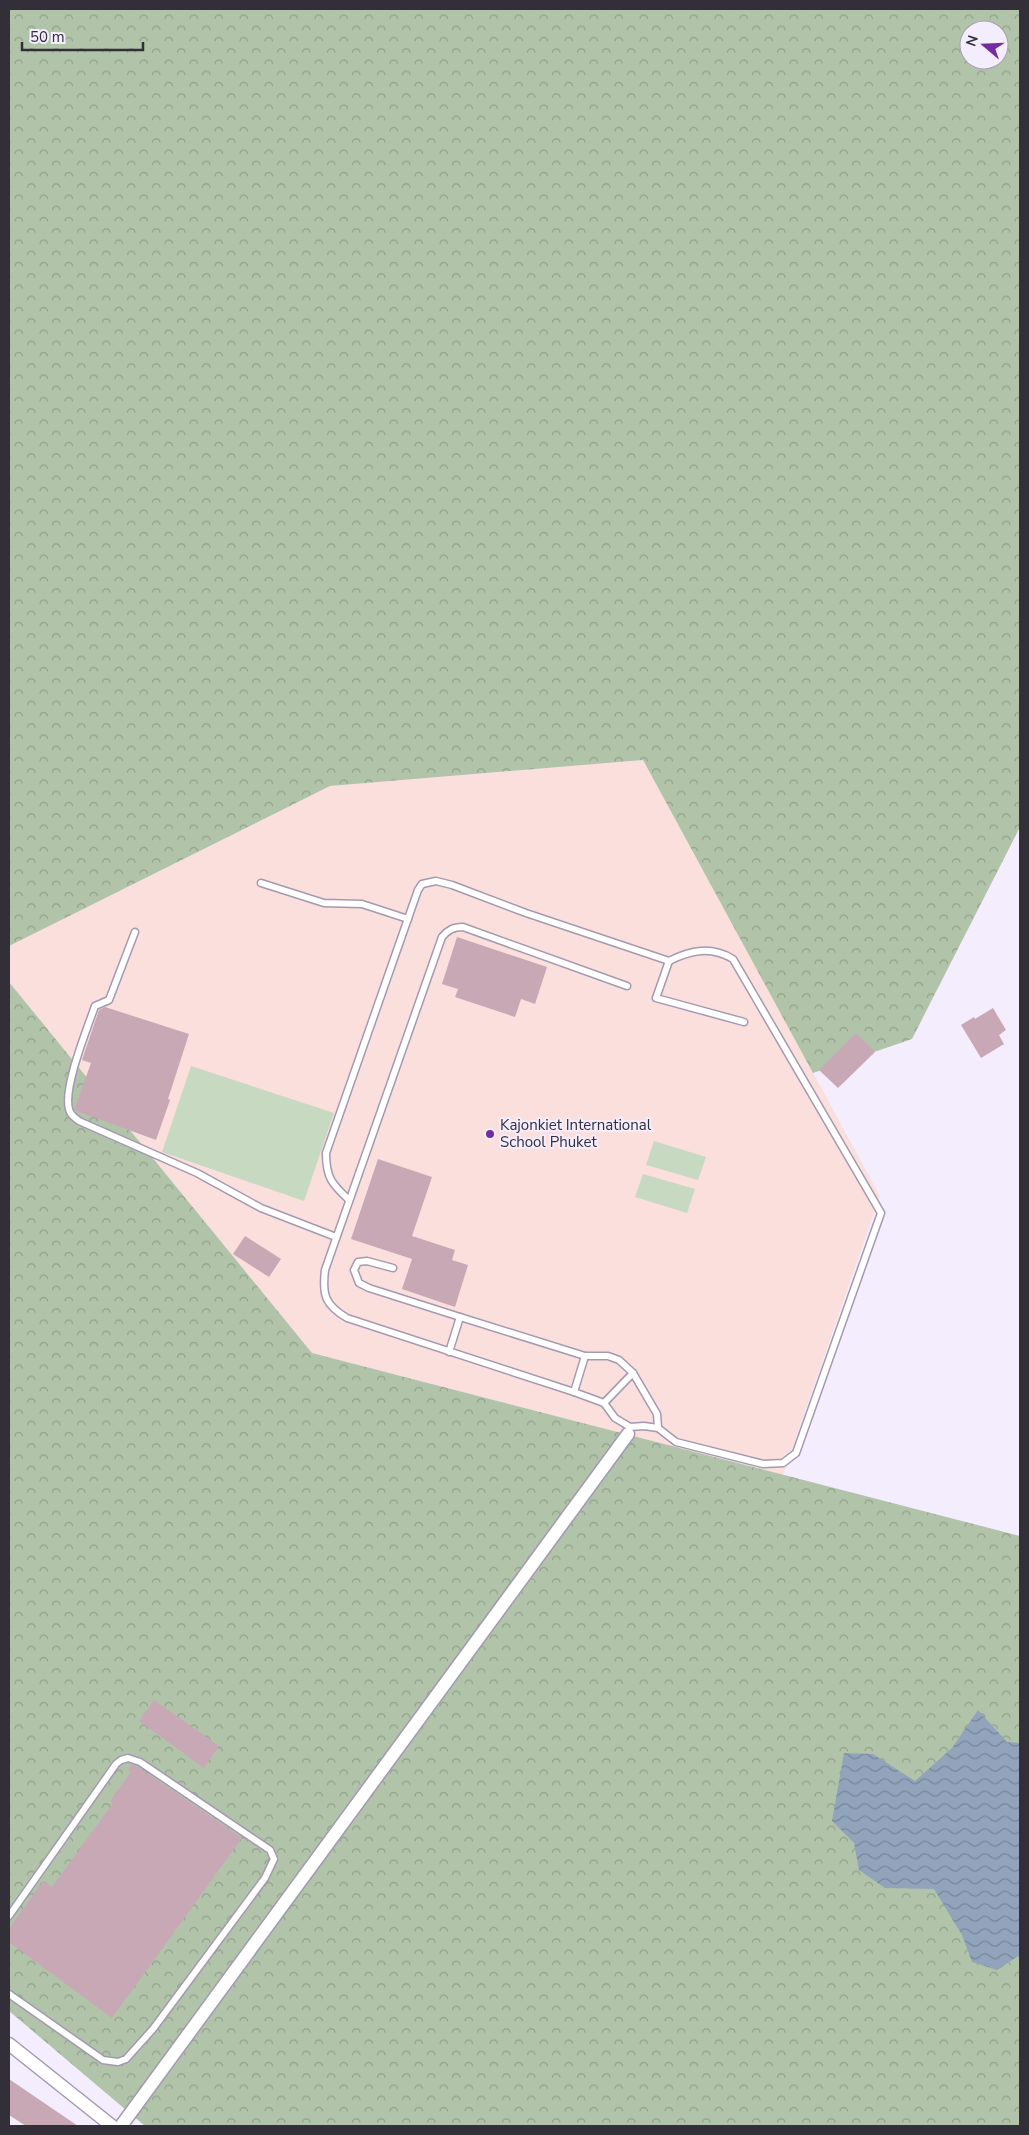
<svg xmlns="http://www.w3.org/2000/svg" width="1029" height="2135" font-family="'Nunito Sans',sans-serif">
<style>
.education{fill:#fadfdd}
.forest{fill:url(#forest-crowns);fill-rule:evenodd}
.garden{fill:#c7d9c1}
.water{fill:url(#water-waves)}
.building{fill:#c8a8b5}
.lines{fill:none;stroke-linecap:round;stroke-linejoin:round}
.service-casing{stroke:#a399b2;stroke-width:9}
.minor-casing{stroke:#a399b2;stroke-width:15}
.service{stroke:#fff;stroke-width:6}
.minor{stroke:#fff;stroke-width:12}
.poi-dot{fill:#742ca0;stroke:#f4edfd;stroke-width:2}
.labels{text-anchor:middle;stroke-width:4;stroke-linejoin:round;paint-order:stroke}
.poi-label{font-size:15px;fill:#332f39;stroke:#f4edfd;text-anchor:start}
</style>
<defs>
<pattern id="forest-crowns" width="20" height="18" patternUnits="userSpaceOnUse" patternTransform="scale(1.25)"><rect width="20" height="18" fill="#b1c4aa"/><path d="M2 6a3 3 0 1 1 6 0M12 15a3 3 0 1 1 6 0" fill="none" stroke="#91a08b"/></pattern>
<pattern id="water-waves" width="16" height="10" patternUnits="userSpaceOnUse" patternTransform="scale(1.25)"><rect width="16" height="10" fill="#91a4bc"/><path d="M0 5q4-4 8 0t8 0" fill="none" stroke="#77869a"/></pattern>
</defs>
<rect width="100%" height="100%" fill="#f4edfd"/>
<path class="education" d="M 643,760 L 880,1196 L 783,1475 L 312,1353 L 9,982 L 9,946 L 330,786 Z"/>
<g class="forest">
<path d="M 9,9 L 1020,9 L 1020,827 L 912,1039 L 813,1073 L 643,760 L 330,786 L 9,946 ZM 969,30 L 999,30 L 999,60 L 969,60 Z"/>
<path d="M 9,982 L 312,1353 L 1020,1536 L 1020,2126 L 145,2126 L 9,2011 Z"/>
</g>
<g class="garden">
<path d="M 191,1066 L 334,1113 L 304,1201 L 162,1152 Z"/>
<path d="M 654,1141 L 706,1157 L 698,1180 L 646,1165 Z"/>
<path d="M 643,1174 L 695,1189 L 687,1213 L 635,1197 Z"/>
</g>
<path class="water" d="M 978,1710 L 1007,1742 L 1020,1743 L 1020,1955 L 997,1970 L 972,1962 L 962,1935 L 934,1889 L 885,1888 L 859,1870 L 854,1843 L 832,1821 L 844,1753 L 873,1754 L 915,1781 L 952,1748 Z"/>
<g class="building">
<path d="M 457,937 L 547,967 L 535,1004 L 521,999 L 515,1017 L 455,997 L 458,989 L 442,984 Z"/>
<path d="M 105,1007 L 189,1034 L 168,1099 L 170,1100 L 156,1140 L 74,1110 L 91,1063 L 82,1060 L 99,1010 Z"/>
<path d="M 993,1008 L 1006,1030 L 999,1035 L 1004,1044 L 981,1058 L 961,1025 L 974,1017 L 975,1019 Z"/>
<path d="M 856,1033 L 875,1052 L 838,1088 L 819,1070 Z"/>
<path d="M 378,1159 L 432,1177 L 412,1236 L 455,1250 L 452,1260 L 468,1265 L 455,1307 L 402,1289 L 412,1259 L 351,1239 Z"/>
<path d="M 245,1236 L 281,1259 L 269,1277 L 233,1254 Z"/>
<path d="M 154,1700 L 219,1746 L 204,1768 L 139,1721 Z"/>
<path d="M 132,1765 L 138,1767 L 242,1838 L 112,2018 L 9,1942 L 9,1929 L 43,1881 L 52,1887 L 113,1803 L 110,1801 L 131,1772 L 128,1770 Z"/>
<path d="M 9,2079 L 78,2126 L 26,2126 L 9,2115 Z"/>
</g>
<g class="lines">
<defs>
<g id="service">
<path d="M 261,883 L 324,903 L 362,904 L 408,919"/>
<path d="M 135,932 L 109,1000 L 95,1006 C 87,1029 63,1088 69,1109 C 70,1115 74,1117 79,1121 L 197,1173 L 261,1208 L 336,1237"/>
<path d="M 669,961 L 656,998 L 744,1022"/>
<path d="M 349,1200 C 332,1184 326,1178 326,1153 L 418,890 L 422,884 L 436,881 L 452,885 L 526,913 L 669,961 C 691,950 711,946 733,959 L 881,1213 L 796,1453 L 783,1463 L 763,1464 L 676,1442 L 658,1428"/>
<path d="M 393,1268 L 367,1261 L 358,1262 L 354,1270 L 359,1283 L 369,1288 L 460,1317"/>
<path d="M 449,1352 L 460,1317 L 585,1356"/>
<path d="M 585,1356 L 608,1356 L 619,1360 L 633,1373 L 657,1414 L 658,1428 L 644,1426 L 630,1427 L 615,1418 L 604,1403 L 574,1392 Z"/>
<path d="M 574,1392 L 347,1318 C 325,1305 322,1295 325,1270 L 442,937 C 448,930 453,927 463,927 L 627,986"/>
<path d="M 604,1403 L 633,1373"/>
<path d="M 9,1916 L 116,1764 L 121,1760 L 128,1758 L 140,1762 L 270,1850 L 274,1859 L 265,1878 L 153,2029 L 126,2059 L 118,2062 L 103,2060 L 9,1994"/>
</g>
<g id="minor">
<path d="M 9,2044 L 112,2126"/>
<path d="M 121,2126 L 628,1434"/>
</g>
</defs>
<use href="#service" class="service-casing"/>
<use href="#minor" class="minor-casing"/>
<use href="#service" class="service"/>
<use href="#minor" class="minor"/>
</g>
<circle class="poi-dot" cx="490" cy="1134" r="5"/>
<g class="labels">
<g class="poi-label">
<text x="500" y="1130">Kajonkiet International<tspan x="500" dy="17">School Phuket</tspan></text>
</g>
</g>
<rect width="1029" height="2135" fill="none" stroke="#332f39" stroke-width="20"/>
<g transform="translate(984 45) rotate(289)"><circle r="24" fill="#f4edfd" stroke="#a7a1af"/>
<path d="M0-4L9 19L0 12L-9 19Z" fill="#742ca0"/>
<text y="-8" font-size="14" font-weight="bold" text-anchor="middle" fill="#332f39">N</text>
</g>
<path d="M22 42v8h121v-8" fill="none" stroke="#332f39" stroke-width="2.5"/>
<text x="30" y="42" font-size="15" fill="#332f39" stroke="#f4edfd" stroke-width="4" paint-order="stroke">50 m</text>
</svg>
